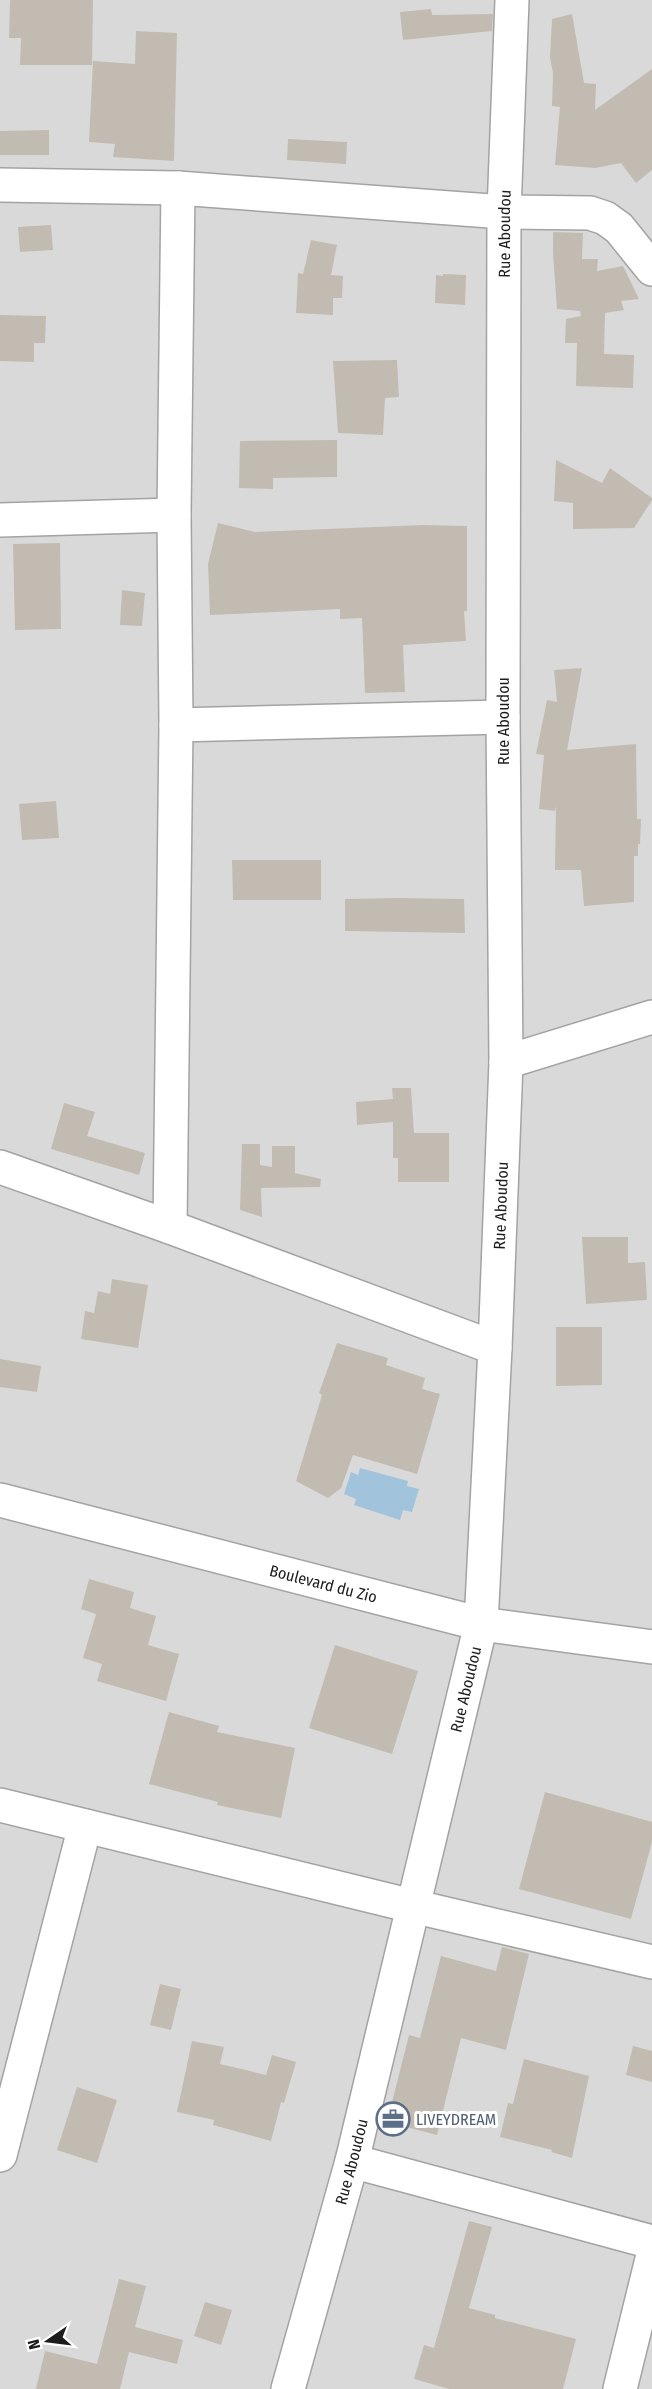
<svg xmlns="http://www.w3.org/2000/svg" width="652" height="2389" font-family="'Fira Sans Condensed',sans-serif">
<style>
.residential{fill:#dad9d9}
.water{fill:#a1c4dc}
.building{fill:#c2bbb1}
.lines{fill:none;stroke-linecap:round;stroke-linejoin:round}
.minor-casing{stroke:#a3a3a3;stroke-width:36}
.minor{stroke:#fff;stroke-width:33}
.labels{text-anchor:middle;stroke-width:6;stroke-linejoin:round;paint-order:stroke}
.street-label{font-size:16px;fill:#1c1c1c;stroke:#fff}
.service-label{font-size:16px;fill:#4e5e75;stroke:#fff;text-anchor:start}
</style>
<rect width="100%" height="100%" fill="#edece1"/>
<rect class="residential" x="0" y="0" width="652" height="2389"/>
<path class="water" d="M 360,1468 L 408,1481 L 407,1486 L 419,1489 L 412,1512 L 403,1510 L 400,1520 L 354,1505 L 356,1499 L 344,1494 L 351,1472 L 358,1475 Z"/>
<g class="building">
<path d="M 10,0 L 93,0 L 92,65 L 20,65 L 21,38 L 9,38 Z"/>
<path d="M 431,9 L 432,15 L 493,14 L 492,31 L 403,40 L 400,12 Z"/>
<path d="M 572,14 L 584,83 L 596,84 L 595,110 L 652,69 L 652,170 L 636,183 L 621,163 L 595,168 L 555,165 L 560,107 L 552,106 L 553,73 L 550,58 L 552,19 Z"/>
<path d="M 136,31 L 177,33 L 174,161 L 113,157 L 115,144 L 89,142 L 93,61 L 135,64 Z"/>
<path d="M 49,130 L 49,155 L 0,155 L 0,131 Z"/>
<path d="M 288,139 L 347,142 L 346,164 L 287,160 Z"/>
<path d="M 51,225 L 53,250 L 20,252 L 18,227 Z"/>
<path d="M 553,232 L 583,233 L 582,259 L 598,259 L 597,271 L 623,266 L 639,299 L 621,301 L 624,310 L 605,313 L 604,354 L 634,355 L 633,388 L 576,386 L 577,343 L 565,343 L 566,319 L 581,316 L 580,311 L 557,309 L 553,253 Z"/>
<path d="M 311,240 L 337,245 L 331,275 L 343,276 L 342,298 L 333,298 L 333,315 L 296,313 L 298,273 L 303,274 Z"/>
<path d="M 443,274 L 466,275 L 465,305 L 435,303 L 436,275 L 443,276 Z"/>
<path d="M 0,315 L 46,316 L 45,343 L 34,343 L 34,362 L 0,361 Z"/>
<path d="M 397,360 L 399,397 L 385,398 L 383,435 L 338,433 L 333,361 Z"/>
<path d="M 337,440 L 337,477 L 273,478 L 273,489 L 239,488 L 240,441 Z"/>
<path d="M 556,460 L 602,483 L 610,468 L 652,498 L 652,500 L 634,528 L 573,529 L 573,503 L 554,501 Z"/>
<path d="M 218,523 L 255,532 L 423,525 L 467,526 L 467,611 L 464,611 L 466,641 L 403,645 L 405,692 L 365,693 L 362,618 L 340,619 L 340,609 L 210,615 L 208,564 Z"/>
<path d="M 60,543 L 61,629 L 15,630 L 13,544 Z"/>
<path d="M 122,590 L 145,593 L 142,626 L 120,625 Z"/>
<path d="M 582,668 L 567,750 L 636,744 L 637,819 L 641,819 L 640,844 L 638,844 L 638,856 L 634,856 L 634,902 L 584,906 L 581,870 L 555,870 L 556,806 L 555,811 L 539,809 L 544,755 L 536,754 L 547,700 L 557,702 L 554,670 Z"/>
<path d="M 56,801 L 59,838 L 22,840 L 19,804 Z"/>
<path d="M 232,860 L 321,860 L 321,900 L 233,900 Z"/>
<path d="M 398,898 L 464,899 L 465,933 L 345,931 L 345,899 Z"/>
<path d="M 392,1088 L 411,1088 L 414,1133 L 449,1133 L 449,1182 L 398,1182 L 398,1158 L 393,1158 L 393,1122 L 357,1125 L 356,1102 L 393,1099 Z"/>
<path d="M 64,1103 L 95,1112 L 87,1136 L 145,1153 L 139,1175 L 51,1149 Z"/>
<path d="M 242,1144 L 260,1144 L 260,1165 L 272,1167 L 272,1146 L 295,1146 L 295,1173 L 321,1179 L 320,1187 L 261,1188 L 262,1217 L 240,1210 Z"/>
<path d="M 582,1237 L 628,1237 L 628,1263 L 645,1262 L 647,1300 L 586,1304 Z"/>
<path d="M 112,1279 L 148,1285 L 138,1348 L 81,1339 L 85,1311 L 94,1313 L 98,1291 L 110,1294 Z"/>
<path d="M 556,1327 L 602,1327 L 602,1385 L 556,1386 Z"/>
<path d="M 337,1343 L 388,1358 L 386,1365 L 425,1378 L 422,1389 L 440,1394 L 417,1474 L 353,1455 L 341,1488 L 328,1498 L 296,1481 L 322,1395 L 319,1393 Z"/>
<path d="M 0,1359 L 41,1366 L 37,1392 L 0,1387 Z"/>
<path d="M 89,1579 L 134,1592 L 130,1608 L 156,1616 L 148,1645 L 179,1654 L 166,1701 L 97,1681 L 102,1664 L 83,1658 L 96,1614 L 81,1609 Z"/>
<path d="M 335,1645 L 418,1671 L 392,1754 L 309,1728 Z"/>
<path d="M 169,1712 L 219,1726 L 217,1732 L 295,1748 L 281,1818 L 217,1805 L 218,1802 L 149,1784 Z"/>
<path d="M 545,1792 L 652,1822 L 652,1842 L 631,1919 L 519,1889 Z"/>
<path d="M 502,1947 L 529,1954 L 506,2050 L 461,2038 L 437,2135 L 387,2122 L 409,2035 L 420,2038 L 441,1956 L 496,1971 Z"/>
<path d="M 160,1984 L 181,1989 L 171,2030 L 150,2025 Z"/>
<path d="M 192,2041 L 224,2047 L 220,2064 L 266,2075 L 272,2055 L 296,2062 L 284,2103 L 281,2102 L 271,2141 L 213,2125 L 214,2120 L 177,2112 Z"/>
<path d="M 633,2046 L 652,2051 L 652,2082 L 626,2075 Z"/>
<path d="M 524,2059 L 589,2076 L 572,2158 L 551,2152 L 552,2150 L 500,2137 L 508,2103 L 513,2104 Z"/>
<path d="M 77,2087 L 117,2100 L 97,2163 L 57,2150 Z"/>
<path d="M 469,2221 L 492,2227 L 469,2308 L 495,2315 L 495,2318 L 576,2339 L 563,2389 L 449,2389 L 414,2379 L 424,2345 L 434,2348 Z"/>
<path d="M 119,2279 L 146,2286 L 135,2327 L 183,2340 L 177,2364 L 129,2352 L 120,2389 L 36,2389 L 45,2351 L 97,2364 Z"/>
<path d="M 205,2302 L 232,2310 L 221,2345 L 194,2336 Z"/>
</g>
<g class="lines">
<defs>
<g id="minor">
<path d="M 0,185 L 178,188 L 504,212 L 590,213 L 605,218 L 619,228 L 652,269"/>
<path d="M 0,520 L 174,515"/>
<path d="M 176,725 L 503,717"/>
<path d="M 506,1062 L 652,1017"/>
<path d="M 0,1167 L 170,1227 L 495,1348"/>
<path d="M 170,1227 L 176,725 L 174,515 L 178,188"/>
<path id="s1" d="M 0,1500 L 481,1624 L 652,1647"/>
<path d="M 0,1805 L 412,1906 L 652,1962"/>
<path d="M 0,2155 L 85,1826"/>
<path d="M 352,2161 L 652,2242"/>
<path id="s2" d="M 288,2389 L 352,2161 L 481,1624 L 495,1348 L 506,1062 L 503,717 L 504,212 L 512,0"/>
<path d="M 620,2389 L 652,2259"/>
</g>
</defs>
<use href="#minor" class="minor-casing"/>
<use href="#minor" class="minor"/>
</g>
<defs>
<symbol id="office-ring" viewBox="-11 -11 22 22"><circle r="9.5" fill="#fff" stroke="#5c6f8a" stroke-width="1.5"/><path d="M-6-3h4V-5.5h4V-3h4V5H-6ZM-1-4.5V-3h2v-1.5ZM-6 0V1H6V0Z" fill="#5c6f8a"/></symbol>
</defs>
<g fill-rule="evenodd">
<use href="#office-ring" x="374" y="2100" width="38" height="38"/>
</g>
<g class="labels">
<g class="street-label">
<text dy="6" stroke="none"><textPath href="#s2" startOffset="2180">Rue Aboudou</textPath></text>
<text transform="translate(503 721) rotate(-90)" y="6">Rue Aboudou</text>
<text dy="6" stroke="none"><textPath href="#s2" startOffset="1208">Rue Aboudou</textPath></text>
<text dy="6" stroke="none"><textPath href="#s1" startOffset="334">Boulevard du Zio</textPath></text>
<text dy="6" stroke="none"><textPath href="#s2" startOffset="722">Rue Aboudou</textPath></text>
<text dy="6" stroke="none"><textPath href="#s2" startOffset="236">Rue Aboudou</textPath></text>
</g>
<g class="service-label">
<text x="416" y="2125">LIVEYDREAM</text>
</g>
</g>
<g transform="translate(48 2341) rotate(256)" stroke="#ffffff" stroke-width="4.5" paint-order="stroke">
<path d="M0-4.5L10 22L0 15L-10 22Z" fill="#1c1c1c"/>
<text y="-9" font-size="16" font-weight="bold" text-anchor="middle" fill="#1c1c1c">N</text>
</g>
</svg>
